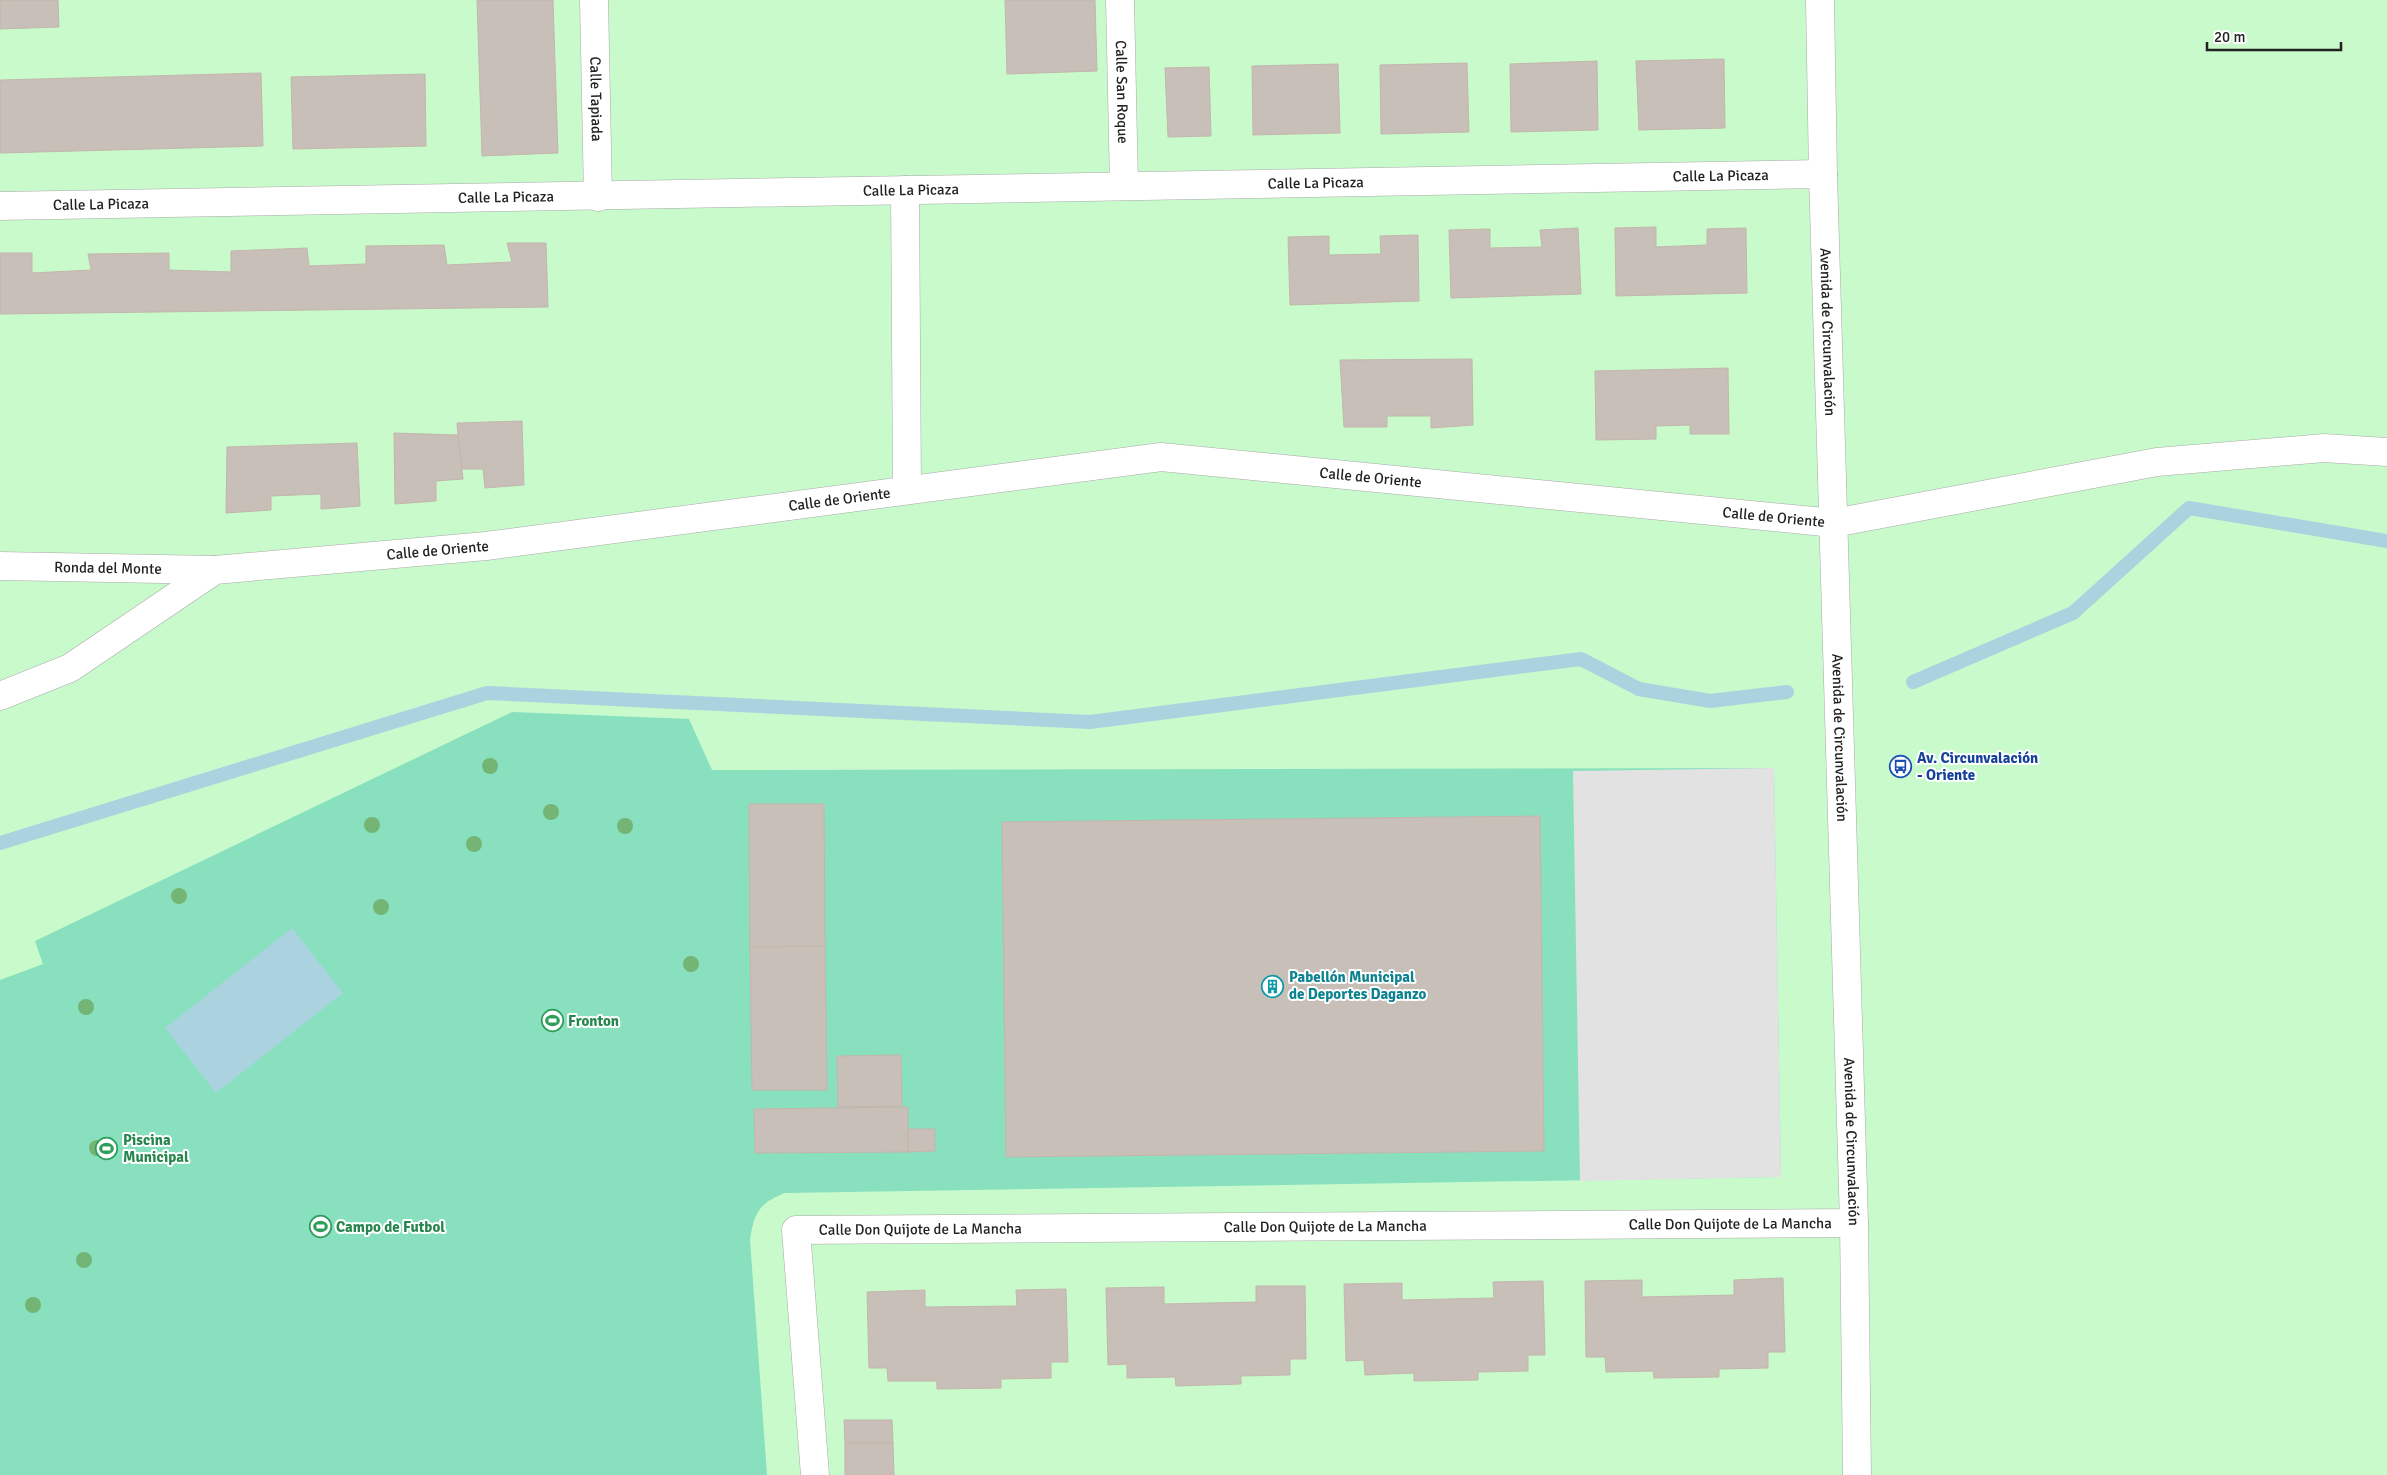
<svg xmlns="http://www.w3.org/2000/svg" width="2387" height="1475" font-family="Signika,sans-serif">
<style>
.park{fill:#c8facc}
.pitch{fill:#88e0be}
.parking{fill:#e2e2e2}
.water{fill:#aad3df}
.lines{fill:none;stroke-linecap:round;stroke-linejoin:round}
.stream{stroke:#aad3df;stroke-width:14}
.building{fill:#c7bfb8;stroke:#c4b6ab}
.minor-casing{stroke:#a9a9a9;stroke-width:29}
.minor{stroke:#fff;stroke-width:28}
.tree{fill:#74b475}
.labels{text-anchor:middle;stroke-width:4;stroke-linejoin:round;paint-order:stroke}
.street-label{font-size:15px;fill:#222;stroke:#fff}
.transit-label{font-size:15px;font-weight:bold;fill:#164399;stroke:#fff;text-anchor:start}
.culture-label{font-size:15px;font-weight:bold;fill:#0d838f;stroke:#fff;text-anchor:start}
.leisure-label{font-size:15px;font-weight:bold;fill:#27864d;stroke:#fff;text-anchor:start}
</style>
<rect width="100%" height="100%" fill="#f2efe9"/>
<rect class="park" x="0" y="0" width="2387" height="1475"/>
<path class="pitch" d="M 512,712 L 689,719 L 712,770 L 1774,768 L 1781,1177 L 785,1193 C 759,1203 754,1213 750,1240 L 767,1475 L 0,1475 L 0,980 L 43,964 L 35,941 Z"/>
<path class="parking" d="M 1774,768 L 1781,1177 L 1580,1181 L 1573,771 Z"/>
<path class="water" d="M 292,928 L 343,993 L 216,1093 L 165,1028 Z"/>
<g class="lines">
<g class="stream">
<path d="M 1913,682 L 2073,613 L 2189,508 L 2387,541"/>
<path d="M 0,843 L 487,693 L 1090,722 L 1581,659 L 1639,689 L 1710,701 L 1787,692"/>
</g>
</g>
<g class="building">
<path d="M 0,0 L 58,0 L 59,27 L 0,29 Z"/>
<path d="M 477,0 L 553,0 L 558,153 L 482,156 Z"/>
<path d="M 1005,0 L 1095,0 L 1097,71 L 1007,74 Z"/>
<path d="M 1724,59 L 1725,128 L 1639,130 L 1636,61 Z"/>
<path d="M 1597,61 L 1598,130 L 1511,132 L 1510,64 Z"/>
<path d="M 1467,63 L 1469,132 L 1381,134 L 1380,65 Z"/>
<path d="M 1338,64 L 1340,133 L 1253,135 L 1252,66 Z"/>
<path d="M 1209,67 L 1211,136 L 1168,137 L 1165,68 Z"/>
<path d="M 261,73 L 263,146 L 0,153 L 0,80 Z"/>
<path d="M 425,74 L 426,146 L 293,149 L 291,77 Z"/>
<path d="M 1656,227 L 1656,247 L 1707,245 L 1707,229 L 1746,228 L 1747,293 L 1616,296 L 1615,228 Z"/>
<path d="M 1578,228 L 1581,294 L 1451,298 L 1449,230 L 1490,229 L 1490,248 L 1542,247 L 1540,230 Z"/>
<path d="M 1418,235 L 1419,301 L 1290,305 L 1288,237 L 1329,236 L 1329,255 L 1381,254 L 1380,236 Z"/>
<path d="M 507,243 L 546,243 L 548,307 L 0,314 L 0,253 L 32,253 L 32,273 L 91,270 L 88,254 L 169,253 L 169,270 L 231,272 L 231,251 L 307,248 L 309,266 L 366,264 L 366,246 L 444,245 L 447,265 L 512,262 Z"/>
<path d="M 1472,359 L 1473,425 L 1431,428 L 1431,416 L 1387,416 L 1387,427 L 1344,427 L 1340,360 Z"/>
<path d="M 1728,368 L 1729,434 L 1690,434 L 1690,425 L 1656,426 L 1656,439 L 1596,440 L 1595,371 Z"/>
<path d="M 522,421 L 524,485 L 485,488 L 483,469 L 461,469 L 457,423 Z"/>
<path d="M 394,433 L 458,435 L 463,479 L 436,481 L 436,501 L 395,504 Z"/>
<path d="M 357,443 L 360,506 L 321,509 L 321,494 L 271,496 L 271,510 L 226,513 L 227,447 Z"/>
<path d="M 749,804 L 824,804 L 825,947 L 750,948 Z"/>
<path d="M 1540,816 L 1544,1151 L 1006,1157 L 1002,822 Z"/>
<path d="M 825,946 L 827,1090 L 752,1090 L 750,947 Z"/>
<path d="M 901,1055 L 902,1106 L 838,1107 L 837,1056 Z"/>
<path d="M 908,1107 L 908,1152 L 755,1153 L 754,1109 Z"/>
<path d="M 908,1129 L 935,1129 L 935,1151 L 908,1152 Z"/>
<path d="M 1783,1278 L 1785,1352 L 1768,1352 L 1768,1368 L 1719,1369 L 1719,1377 L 1654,1378 L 1653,1371 L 1606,1372 L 1605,1357 L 1586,1357 L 1585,1281 L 1642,1280 L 1642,1297 L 1734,1295 L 1734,1280 Z"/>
<path d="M 1543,1281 L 1545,1355 L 1528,1355 L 1528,1371 L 1478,1372 L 1478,1380 L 1414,1381 L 1414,1373 L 1365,1375 L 1364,1360 L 1346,1361 L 1344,1284 L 1402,1283 L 1402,1300 L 1494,1298 L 1493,1282 Z"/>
<path d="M 1256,1286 L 1305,1286 L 1306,1359 L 1290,1359 L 1290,1375 L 1241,1376 L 1241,1384 L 1176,1386 L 1175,1377 L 1127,1378 L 1127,1364 L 1108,1365 L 1106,1288 L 1164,1287 L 1164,1304 L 1256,1302 Z"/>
<path d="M 1066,1289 L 1068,1362 L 1051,1362 L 1051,1378 L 1001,1379 L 1001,1388 L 937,1389 L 937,1381 L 888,1381 L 887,1368 L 869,1368 L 867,1292 L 925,1290 L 925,1307 L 1017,1306 L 1016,1290 Z"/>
<path d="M 844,1420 L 892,1420 L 893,1443 L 845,1443 Z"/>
<path d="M 845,1443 L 893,1443 L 894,1475 L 845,1475 Z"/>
</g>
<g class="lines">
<defs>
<g id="minor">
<path id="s1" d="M 594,0 L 598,197"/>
<path id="s2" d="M 1120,0 L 1124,186"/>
<path id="s3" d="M 1820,0 L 1823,174 L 1854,1223 L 1857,1475"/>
<path d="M 905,190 L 907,490"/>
<path id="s4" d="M 0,206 L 1823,174"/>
<path id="s5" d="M 0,566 L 215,570"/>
<path id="s6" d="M 0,696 L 70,668 L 215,570 L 486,546 L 1161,457 L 1834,523 L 2157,462 L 2324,448 L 2387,452"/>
<path id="s7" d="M 815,1475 L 796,1230 L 1854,1223"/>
</g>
</defs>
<use href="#minor" class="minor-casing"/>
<use href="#minor" class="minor"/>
</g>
<g class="tree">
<circle cx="490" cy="766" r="8"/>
<circle cx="551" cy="812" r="8"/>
<circle cx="372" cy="825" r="8"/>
<circle cx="625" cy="826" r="8"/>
<circle cx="474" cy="844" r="8"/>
<circle cx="179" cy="896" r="8"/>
<circle cx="381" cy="907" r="8"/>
<circle cx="691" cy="964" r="8"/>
<circle cx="86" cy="1007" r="8"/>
<circle cx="97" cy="1148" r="8"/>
<circle cx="84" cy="1260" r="8"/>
<circle cx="33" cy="1305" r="8"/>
</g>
<defs>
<symbol id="bus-ring" viewBox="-11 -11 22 22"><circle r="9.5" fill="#fff" stroke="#1a4fb4" stroke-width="1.5"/><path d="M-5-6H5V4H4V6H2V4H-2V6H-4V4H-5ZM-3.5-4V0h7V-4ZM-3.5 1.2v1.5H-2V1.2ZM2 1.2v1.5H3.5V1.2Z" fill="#1a4fb4"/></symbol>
<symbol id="building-ring" viewBox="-11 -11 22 22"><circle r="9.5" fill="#fff" stroke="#0f9aa8" stroke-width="1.5"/><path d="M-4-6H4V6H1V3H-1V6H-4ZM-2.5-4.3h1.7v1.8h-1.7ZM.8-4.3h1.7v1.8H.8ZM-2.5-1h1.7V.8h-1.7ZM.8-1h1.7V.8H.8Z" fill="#0f9aa8"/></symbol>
<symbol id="stadium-ring" viewBox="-11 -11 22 22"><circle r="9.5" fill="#fff" stroke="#2e9e5b" stroke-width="1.5"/><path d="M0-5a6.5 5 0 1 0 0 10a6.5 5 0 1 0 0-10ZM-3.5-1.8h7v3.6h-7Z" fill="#2e9e5b"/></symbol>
</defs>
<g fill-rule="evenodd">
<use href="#bus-ring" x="1888" y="754" width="25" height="25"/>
<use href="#building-ring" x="1260" y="974" width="25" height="25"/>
<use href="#stadium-ring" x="540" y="1008" width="25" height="25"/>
<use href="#stadium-ring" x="94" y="1136" width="25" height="25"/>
<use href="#stadium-ring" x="308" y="1214" width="25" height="25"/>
</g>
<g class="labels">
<g class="street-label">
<text dy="5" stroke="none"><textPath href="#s2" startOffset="92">Calle San Roque</textPath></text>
<text dy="5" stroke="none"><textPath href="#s1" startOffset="99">Calle Tapiada</textPath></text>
<text dy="5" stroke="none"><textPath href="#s4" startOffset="1721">Calle La Picaza</textPath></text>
<text dy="5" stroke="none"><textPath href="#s4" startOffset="1316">Calle La Picaza</textPath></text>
<text dy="5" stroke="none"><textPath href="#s4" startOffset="911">Calle La Picaza</textPath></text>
<text dy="5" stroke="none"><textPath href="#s4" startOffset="506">Calle La Picaza</textPath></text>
<text dy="5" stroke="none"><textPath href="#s4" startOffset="101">Calle La Picaza</textPath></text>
<text dy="5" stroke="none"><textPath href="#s3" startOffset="332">Avenida de Circunvalación</textPath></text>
<text dy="5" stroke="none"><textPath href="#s6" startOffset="1414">Calle de Oriente</textPath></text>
<text dy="5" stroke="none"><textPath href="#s6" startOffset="879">Calle de Oriente</textPath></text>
<text dy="5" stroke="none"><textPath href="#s6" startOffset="1819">Calle de Oriente</textPath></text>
<text dy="5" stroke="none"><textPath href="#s6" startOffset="474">Calle de Oriente</textPath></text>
<text dy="5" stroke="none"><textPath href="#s5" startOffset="108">Ronda del Monte</textPath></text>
<text dy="5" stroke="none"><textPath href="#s3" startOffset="738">Avenida de Circunvalación</textPath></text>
<text dy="5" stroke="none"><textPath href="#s3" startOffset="1142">Avenida de Circunvalación</textPath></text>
<text dy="5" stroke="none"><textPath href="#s7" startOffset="1180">Calle Don Quijote de La Mancha</textPath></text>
<text dy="5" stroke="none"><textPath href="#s7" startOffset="775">Calle Don Quijote de La Mancha</textPath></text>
<text dy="5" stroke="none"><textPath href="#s7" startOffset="370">Calle Don Quijote de La Mancha</textPath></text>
</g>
<g class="transit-label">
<text x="1917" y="763">Av. Circunvalación<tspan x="1917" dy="17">- Oriente</tspan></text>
</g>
<g class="culture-label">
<text x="1289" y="982">Pabellón Municipal<tspan x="1289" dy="17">de Deportes Daganzo</tspan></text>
</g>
<g class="leisure-label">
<text x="568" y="1026">Fronton</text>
<text x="123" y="1145">Piscina<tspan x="123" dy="17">Municipal</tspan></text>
<text x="336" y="1232">Campo de Futbol</text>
</g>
</g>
<path d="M2207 42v8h134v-8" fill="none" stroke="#222222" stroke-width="2.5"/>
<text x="2214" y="42" font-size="15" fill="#222222" stroke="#ffffff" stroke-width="4" paint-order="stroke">20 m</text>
</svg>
